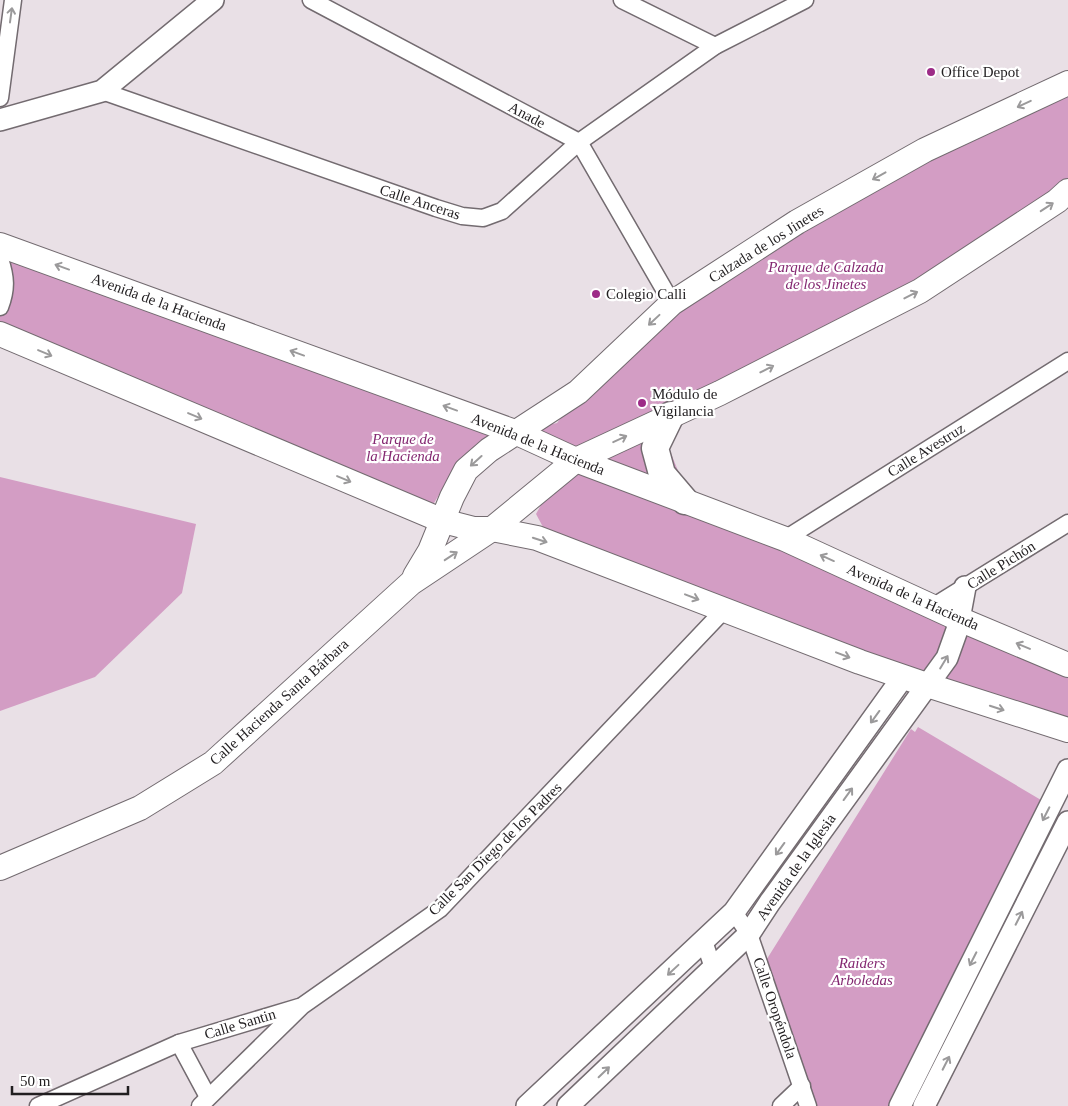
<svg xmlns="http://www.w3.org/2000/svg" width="1068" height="1106" font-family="'Times New Roman',serif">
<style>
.green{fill:#d39dc4}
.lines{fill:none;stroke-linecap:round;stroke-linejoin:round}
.minor-casing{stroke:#736b70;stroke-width:19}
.tertiary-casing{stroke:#736b70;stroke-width:24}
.secondary-casing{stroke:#736b70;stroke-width:26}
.primary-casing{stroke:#736b70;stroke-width:29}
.minor{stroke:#fff;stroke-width:16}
.tertiary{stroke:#fff;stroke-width:21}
.secondary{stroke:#fff;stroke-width:24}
.primary{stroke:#fff;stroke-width:26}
.oneway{stroke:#9b9a9b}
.poi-dot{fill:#9d2b87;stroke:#fff;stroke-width:2}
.labels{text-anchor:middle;stroke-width:4.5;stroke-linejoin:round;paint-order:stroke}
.poi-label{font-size:15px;fill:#211e20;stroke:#fff;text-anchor:start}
.street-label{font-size:15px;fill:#211e20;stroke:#fff}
.park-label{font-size:15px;font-style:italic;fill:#842871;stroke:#fff}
</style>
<rect width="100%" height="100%" fill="#e9e0e6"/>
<g class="green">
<path d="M 1068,88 L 1068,190 L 684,419 L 666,441 L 689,498 L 576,459 L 516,432 L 557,423 L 579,394 L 674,305 L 797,225 Z"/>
<path d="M 0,245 L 508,430 L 457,465 L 428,513 L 0,333 Z"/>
<path d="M 576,463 L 957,620 L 926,682 L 543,527 L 536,514 L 548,492 Z"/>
<path d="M 0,477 L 196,524 L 182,593 L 95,677 L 0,711 Z"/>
<path d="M 962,623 L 1068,667 L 1068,728 L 930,684 Z"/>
<path d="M 918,727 L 1041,800 L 895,1106 L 814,1106 L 765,962 L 911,729 L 915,732 Z"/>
</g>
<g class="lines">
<defs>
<g id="minor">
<path d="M 311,0 L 579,142 L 672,303"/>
<path d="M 622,0 L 715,46"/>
<path d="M 102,91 L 436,208 L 462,216 L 483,218 L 502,211 L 579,142 L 715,46 L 805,0"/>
<path d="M 0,98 L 13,0"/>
<path d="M 0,259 C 6,277 7,289 0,307"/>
<path d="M 785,539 L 1068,361"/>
<path d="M 934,606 L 1068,523"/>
<path d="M 734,912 L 749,934 L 808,1106"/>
<path d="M 704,941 L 713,968"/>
<path d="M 179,1043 L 208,1097"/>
<path d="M 38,1106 L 179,1043 L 299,1007"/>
<path d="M 200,1106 L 302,1006 L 440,909 L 725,609"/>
<path d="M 781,1106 L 802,1086"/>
</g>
<g id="tertiary">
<path d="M 0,120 L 102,91 L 213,0"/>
<path d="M 527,1106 L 734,912 L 903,677"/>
<path d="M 568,1106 L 749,934 L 770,902 L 947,658 L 957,630 L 965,587"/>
<path d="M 900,1106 L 1068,770"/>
<path d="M 924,1106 L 1068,822"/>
</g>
<g id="secondary">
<path d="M 0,245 L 515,432 L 576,460 L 785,539 L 959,619 L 1068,665"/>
<path d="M 0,334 L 443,521 L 474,529 L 492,529 L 537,538 L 860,662 L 927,685 L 1068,730"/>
<path d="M 415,576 L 430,551 L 452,497 L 466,470 L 489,450 L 578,392 L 672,303 L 797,222 L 925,150 L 1068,83"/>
<path d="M 0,868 L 140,808 L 213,763 L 411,583 L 492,529 L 576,460 L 720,393 L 920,291 L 1057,201 L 1068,191"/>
</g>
<path id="primary" d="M 671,415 L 655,448 L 662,474 L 685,501"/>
</defs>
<use href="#minor" class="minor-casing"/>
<use href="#tertiary" class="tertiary-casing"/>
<use href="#secondary" class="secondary-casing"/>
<use href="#primary" class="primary-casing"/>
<use href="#minor" class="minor"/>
<use href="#tertiary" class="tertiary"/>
<use href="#secondary" class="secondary"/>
<use href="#primary" class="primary"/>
</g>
<defs><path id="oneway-shaft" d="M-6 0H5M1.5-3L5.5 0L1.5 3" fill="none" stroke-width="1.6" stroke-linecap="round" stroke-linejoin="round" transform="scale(1.25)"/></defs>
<g class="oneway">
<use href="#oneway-shaft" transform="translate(11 15) rotate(-82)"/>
<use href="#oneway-shaft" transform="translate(1024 104) rotate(155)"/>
<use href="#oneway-shaft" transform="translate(879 176) rotate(151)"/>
<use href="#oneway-shaft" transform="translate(1047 207) rotate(-33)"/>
<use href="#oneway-shaft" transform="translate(62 267) rotate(-160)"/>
<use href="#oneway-shaft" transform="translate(911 295) rotate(-27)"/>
<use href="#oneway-shaft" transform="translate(654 320) rotate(137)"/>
<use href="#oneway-shaft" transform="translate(45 353) rotate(23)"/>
<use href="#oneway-shaft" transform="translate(297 353) rotate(-160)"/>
<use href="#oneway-shaft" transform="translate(767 369) rotate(-27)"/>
<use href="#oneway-shaft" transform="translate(450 408) rotate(-160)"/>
<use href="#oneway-shaft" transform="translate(195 416) rotate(23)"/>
<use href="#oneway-shaft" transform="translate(620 439) rotate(-25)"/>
<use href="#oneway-shaft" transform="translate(476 461) rotate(138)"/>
<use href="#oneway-shaft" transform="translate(344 479) rotate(23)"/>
<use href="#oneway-shaft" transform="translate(540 540) rotate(18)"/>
<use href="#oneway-shaft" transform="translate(451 556) rotate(-33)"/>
<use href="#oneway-shaft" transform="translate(827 558) rotate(-156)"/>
<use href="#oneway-shaft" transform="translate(692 597) rotate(21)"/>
<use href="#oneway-shaft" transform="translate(1023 646) rotate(-157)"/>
<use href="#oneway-shaft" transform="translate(843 655) rotate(21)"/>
<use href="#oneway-shaft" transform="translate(944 662) rotate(-59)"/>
<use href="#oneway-shaft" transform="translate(997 708) rotate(18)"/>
<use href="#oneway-shaft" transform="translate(875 717) rotate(126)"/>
<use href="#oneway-shaft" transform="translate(848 794) rotate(-54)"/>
<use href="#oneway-shaft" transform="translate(1046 814) rotate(117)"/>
<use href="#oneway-shaft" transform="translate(780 849) rotate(126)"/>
<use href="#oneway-shaft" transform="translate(1019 918) rotate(-63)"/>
<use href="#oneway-shaft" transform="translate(973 959) rotate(117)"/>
<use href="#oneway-shaft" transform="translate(673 970) rotate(137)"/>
<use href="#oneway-shaft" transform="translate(946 1063) rotate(-63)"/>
<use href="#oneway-shaft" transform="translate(604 1072) rotate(-44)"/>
</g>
<g class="poi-dot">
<circle cx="931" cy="72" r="5"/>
<circle cx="596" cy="294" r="5"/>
<circle cx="642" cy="403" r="5"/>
</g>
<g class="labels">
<g class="poi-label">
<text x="941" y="77">Office Depot</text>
<text x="606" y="299">Colegio Calli</text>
<text x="652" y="399">Módulo de<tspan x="652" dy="17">Vigilancia</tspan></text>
</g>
<g class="street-label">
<text transform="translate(527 115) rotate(28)" y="5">Anade</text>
<text transform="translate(420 202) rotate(18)" y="5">Calle Anceras</text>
<text transform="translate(766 244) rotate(-32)" y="5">Calzada de los Jinetes</text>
<text transform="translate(159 302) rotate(20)" y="5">Avenida de la Hacienda</text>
<text transform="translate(538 444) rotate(22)" y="5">Avenida de la Hacienda</text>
<text transform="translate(926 450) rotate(-32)" y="5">Calle Avestruz</text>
<text transform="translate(1001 565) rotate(-32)" y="5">Calle Pichón</text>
<text transform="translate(913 597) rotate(24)" y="5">Avenida de la Hacienda</text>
<text transform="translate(279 702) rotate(-42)" y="5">Calle Hacienda Santa Bárbara</text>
<text transform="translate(495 849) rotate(-45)" y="5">Calle San Diego de los Padres</text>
<text transform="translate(796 867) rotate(-55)" y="5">Avenida de la Iglesia</text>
<text transform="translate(775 1008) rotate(71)" y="5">Calle Oropéndola</text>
<text transform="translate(240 1024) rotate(-17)" y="5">Calle Santin</text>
</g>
<g class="park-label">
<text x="826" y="272">Parque de Calzada<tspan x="826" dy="17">de los Jinetes</tspan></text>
<text x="403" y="444">Parque de<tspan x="403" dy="17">la Hacienda</tspan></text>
<text x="862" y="968">Raiders<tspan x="862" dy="17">Arboledas</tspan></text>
</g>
</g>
<path d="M12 1086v8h116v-8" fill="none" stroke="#211e20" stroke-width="2.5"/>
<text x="20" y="1086" font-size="15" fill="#211e20" stroke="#ffffff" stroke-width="4" paint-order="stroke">50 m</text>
</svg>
